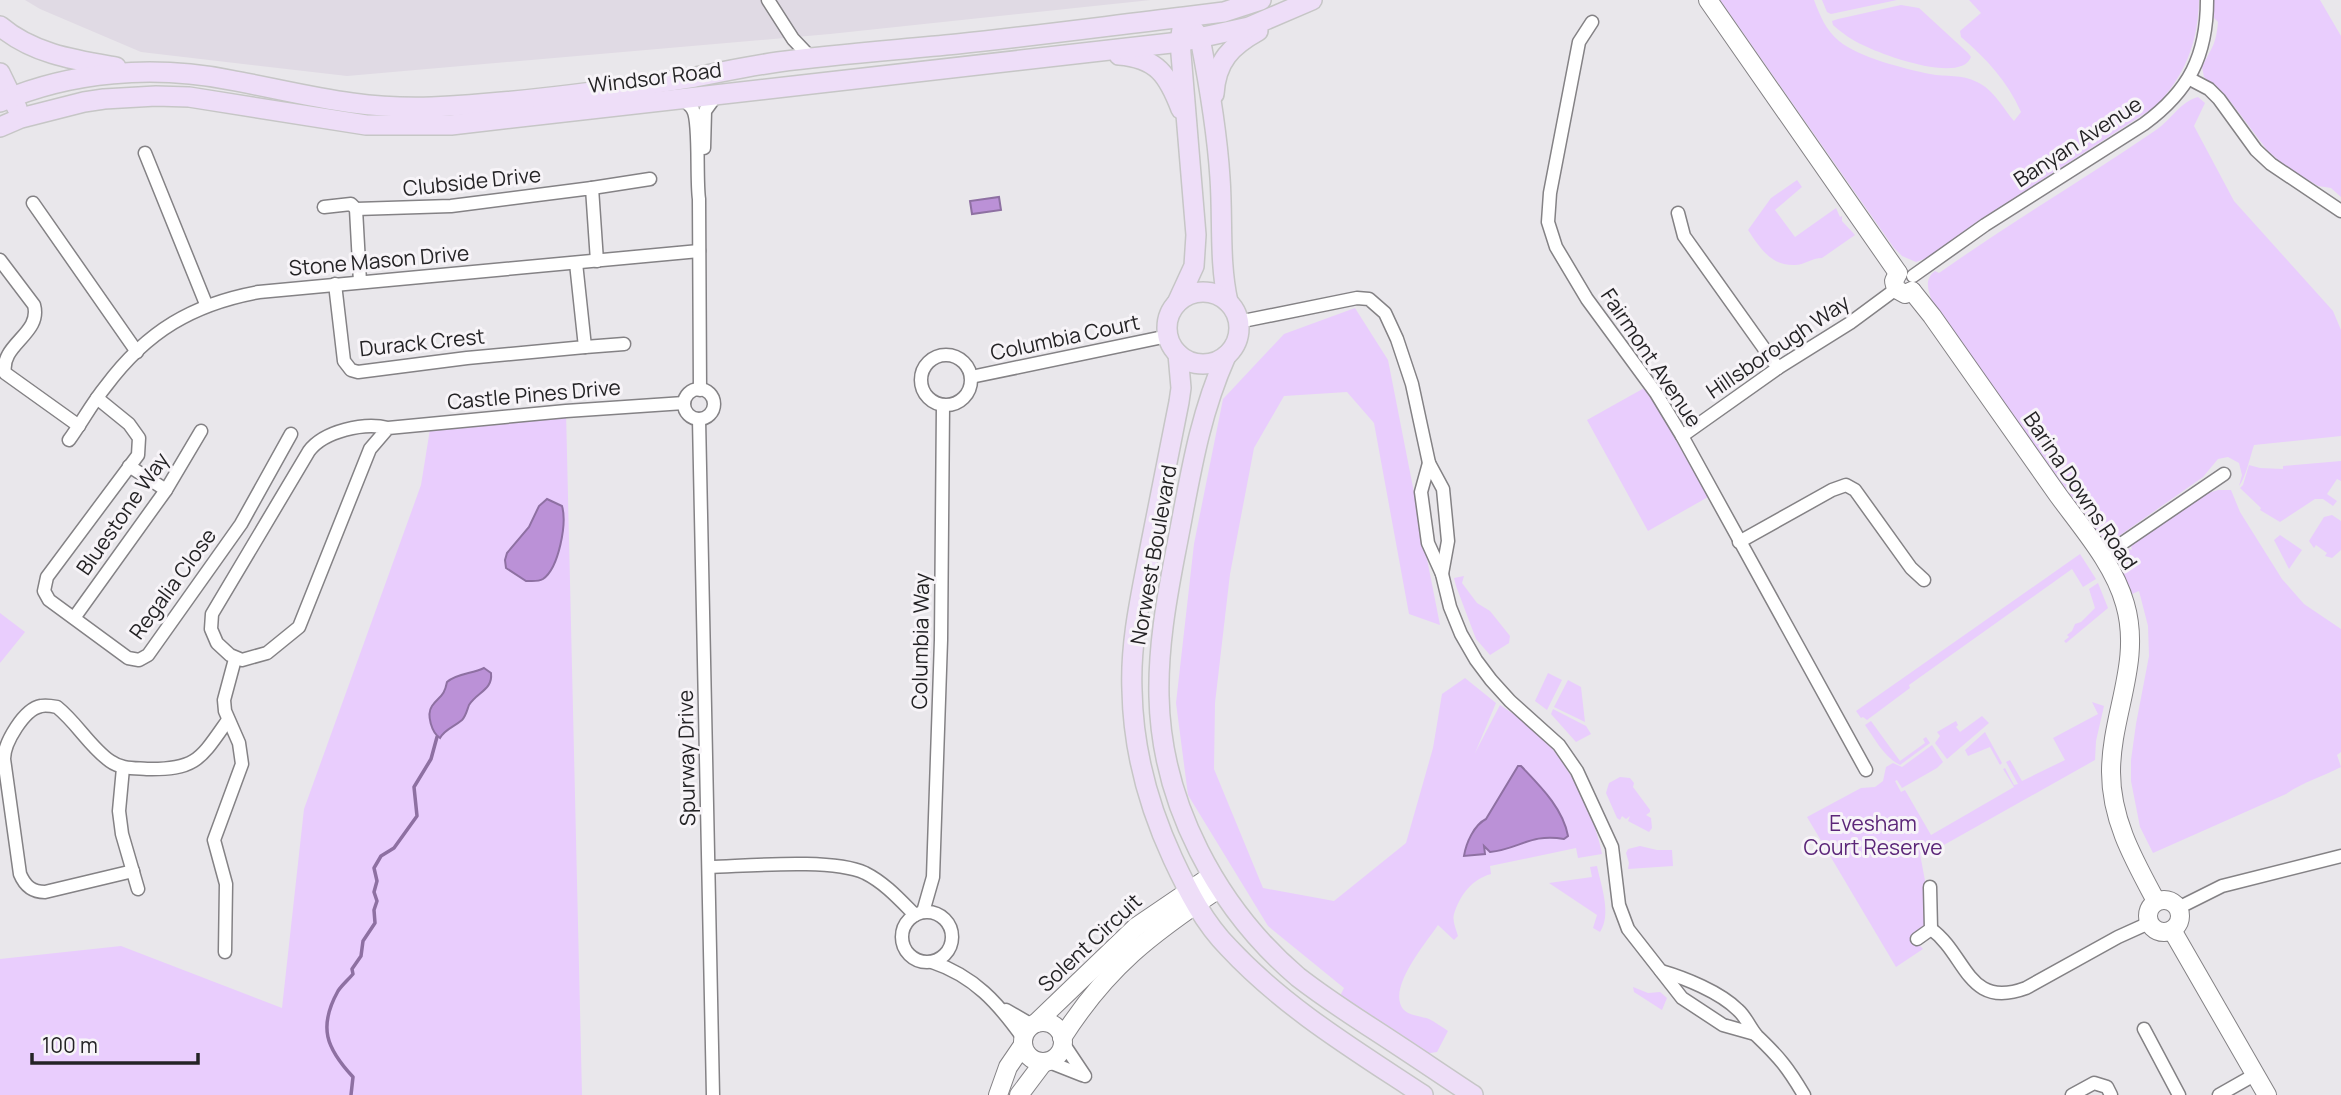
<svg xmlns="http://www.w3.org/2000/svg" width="2341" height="1095" font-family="Manrope,sans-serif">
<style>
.built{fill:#e0dae4}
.green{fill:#e9cdfd}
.water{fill:#bb91d7;stroke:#8e70a2;stroke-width:2}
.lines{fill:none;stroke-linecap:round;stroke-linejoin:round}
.stream{stroke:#8e70a2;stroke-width:3.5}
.street-casing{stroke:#848285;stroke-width:15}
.secondary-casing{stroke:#848285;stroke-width:20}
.primary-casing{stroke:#c6c6c6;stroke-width:22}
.street{stroke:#fff;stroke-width:12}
.secondary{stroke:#fff;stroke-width:18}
.primary{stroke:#eedef8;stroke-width:19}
.labels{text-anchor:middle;stroke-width:6;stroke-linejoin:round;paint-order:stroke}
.street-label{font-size:21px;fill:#242325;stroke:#f7f4f8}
.park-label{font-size:21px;fill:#5c2779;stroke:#f7f4f8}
</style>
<rect width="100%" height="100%" fill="#e9e7eb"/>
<path class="built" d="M 25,0 L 1151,0 L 830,34 L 347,76 L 141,52 L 40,9 Z"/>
<g class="green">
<path d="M 1720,0 L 1814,0 C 1820,16 1826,30 1839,41 C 1858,57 1905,69 1930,74 C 1946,77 1962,74 1977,82 C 1993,89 2003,108 2014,121 L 2021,112 C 2007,81 1987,59 1961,37 L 1960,31 L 1981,13 L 1969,0 L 2199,0 C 2198,43 2185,76 2155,107 L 1978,221 L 1927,258 L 1916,262 L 1902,256 L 1894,248 Z"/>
<path d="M 1822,0 L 1897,0 L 1831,14 L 1827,12 Z"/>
<path d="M 2213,0 L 2320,0 L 2341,36 L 2341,197 L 2331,188 L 2318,186 L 2285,166 L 2267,150 L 2230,101 L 2204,77 L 2202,67 C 2212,47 2216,45 2218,22 L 2214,18 Z"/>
<path d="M 1901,5 L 1919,8 L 1968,53 L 1971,57 C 1961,84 1883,55 1865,46 C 1853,41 1842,33 1833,25 L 1832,21 L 1838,19 Z"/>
<path d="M 2198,97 L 2205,103 L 2194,126 L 2234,201 L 2333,311 L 2341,330 L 2341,436 L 2254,445 C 2250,457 2246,477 2239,486 L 2242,475 L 2239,463 L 2228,457 L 2218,459 L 2203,477 L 2119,536 L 2106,540 L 2099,535 L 1932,301 C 1928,290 1924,279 1935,271 L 1939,273 C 2010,223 2084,179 2156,130 C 2171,120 2181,101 2198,97 Z"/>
<path d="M 1797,180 L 1802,187 L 1775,210 L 1795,237 L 1836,208 L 1840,217 L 1842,216 L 1842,221 L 1855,235 L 1822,258 C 1812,258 1804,265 1795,265 C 1771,266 1760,248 1748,230 L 1771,198 Z"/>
<path d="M 1355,308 L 1388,360 L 1440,625 L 1409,614 L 1374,423 L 1347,392 L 1284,396 L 1254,448 L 1230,574 L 1215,703 L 1214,769 L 1263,888 L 1334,901 L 1406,843 L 1433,748 L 1442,694 L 1465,678 L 1496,703 L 1475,753 L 1500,705 C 1513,714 1528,723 1539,734 C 1568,762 1595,815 1602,854 L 1578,858 L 1576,848 L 1490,866 L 1491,874 C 1472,879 1460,895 1454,914 C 1452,921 1456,929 1458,936 L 1454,940 L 1438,925 C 1426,943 1387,988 1403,1009 C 1409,1016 1421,1016 1429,1019 C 1435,1022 1442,1027 1448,1031 L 1437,1052 L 1424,1054 L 1339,998 L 1344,988 L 1268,926 L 1188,795 L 1176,703 L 1194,544 L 1223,399 L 1284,334 Z"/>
<path d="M 1646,387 L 1708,497 L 1648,531 L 1587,420 Z"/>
<path d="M 566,411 L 582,1095 L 0,1095 L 0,959 L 121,946 L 282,1008 L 304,809 L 421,485 L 431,423 Z"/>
<path d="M 2341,461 L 2341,481 L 2337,479 L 2327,494 L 2337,501 L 2333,506 L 2323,499 L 2315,499 L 2280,522 L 2260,510 L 2261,508 L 2240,488 L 2243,485 L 2249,465 L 2260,468 L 2283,469 L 2283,466 Z"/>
<path d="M 2218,490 L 2231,490 L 2240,512 L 2282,579 L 2304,604 L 2341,629 L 2341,752 L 2337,755 L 2341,767 C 2322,777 2303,782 2286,794 L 2153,853 L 2140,827 L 2131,781 L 2131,760 L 2136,724 L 2149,656 L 2148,626 L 2139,591 L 2132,594 L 2119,566 L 2118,557 L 2127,548 L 2132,550 L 2131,546 L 2205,494 Z"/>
<path d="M 2332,515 L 2341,521 L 2341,550 L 2332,558 L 2325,556 L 2327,553 L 2316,545 L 2314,548 L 2309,541 L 2324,517 Z"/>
<path d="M 2280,535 L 2302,550 L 2289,569 L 2274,540 Z"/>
<path d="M 2080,554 L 2096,579 L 2083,587 L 2072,569 L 1909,685 L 1910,688 L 1867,720 L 1863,717 L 1861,718 L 1856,711 Z"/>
<path d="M 1464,576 L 1462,583 L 1477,603 L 1490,611 L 1510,636 L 1509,643 L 1490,655 L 1476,639 L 1456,586 L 1454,578 Z"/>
<path d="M 2098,583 L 2108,608 L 2066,643 L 2064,641 L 2069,637 L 2067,635 L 2072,631 L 2075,624 L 2081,622 L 2095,608 L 2089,589 Z"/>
<path d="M 0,613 L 25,632 L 0,663 Z"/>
<path d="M 1548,673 L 1562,680 L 1547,710 L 1535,701 Z"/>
<path d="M 1568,680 L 1581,687 L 1585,722 L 1554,707 Z"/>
<path d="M 2092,702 L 2104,706 L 2096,741 L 2095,760 L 1935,850 L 1920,854 L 1926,886 L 1926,927 L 1912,937 L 1923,949 L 1896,967 L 1807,817 L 1861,788 L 1875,787 L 1883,781 L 1886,767 L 1893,763 L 1902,767 L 1932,745 L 1943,762 L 1937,768 L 1902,788 L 1897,780 L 1895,781 L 1901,792 L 1905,790 L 1931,835 L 2014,787 L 2003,769 L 2005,768 L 2014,785 L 2018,784 L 2006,762 L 2010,760 L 2022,781 L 2065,760 L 2053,738 L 2098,714 Z"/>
<path d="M 1553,709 L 1586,726 L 1591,734 L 1576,742 L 1551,714 Z"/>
<path d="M 1982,716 L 1989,723 L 1947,759 L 1935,743 L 1940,736 L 1937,732 L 1956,721 L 1958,725 L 1956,727 L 1960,732 Z"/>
<path d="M 1871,721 L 1900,761 L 1925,743 L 1923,739 L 1926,737 L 1930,743 L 1900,765 C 1884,757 1875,739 1865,725 Z"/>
<path d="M 1985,732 L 2002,763 L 2000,765 L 1990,747 L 1968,756 L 1965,750 Z"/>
<path d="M 1620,777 L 1630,778 L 1634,783 L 1633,787 L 1650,810 L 1650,812 L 1646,815 L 1651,818 L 1652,828 L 1649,832 L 1628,821 L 1630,816 L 1626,819 L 1622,816 L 1620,820 L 1617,818 L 1606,793 L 1609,783 Z"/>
<path d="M 1640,846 L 1657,850 L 1672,850 L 1673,866 L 1628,869 L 1629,863 L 1626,853 L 1628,849 Z"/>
<path d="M 1597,866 C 1601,886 1612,914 1600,932 L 1593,928 L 1597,915 L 1549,883 L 1592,877 L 1590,867 Z"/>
<path d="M 1633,987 L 1648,993 L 1660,992 L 1667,998 L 1662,1010 L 1634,992 Z"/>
</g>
<g class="water">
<path d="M 999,197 L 1001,210 L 972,214 L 970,201 Z"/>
<path d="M 547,499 L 562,506 C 567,523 559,568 543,579 C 538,582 532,581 526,581 L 506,568 L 505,560 L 507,553 L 529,527 L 539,506 Z"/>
<path d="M 484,668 L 491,673 C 493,690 477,692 469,705 C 467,710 466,716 462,720 C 454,727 445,729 440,738 C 432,733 426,715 432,706 C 440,695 444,697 447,682 C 457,673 472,674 484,668 Z"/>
<path d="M 1518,766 L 1521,766 C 1540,786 1563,808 1568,836 L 1564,839 C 1531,833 1519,849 1490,852 L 1484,846 L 1485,854 L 1464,856 C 1466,843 1474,825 1486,819 Z"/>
</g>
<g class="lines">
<path class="stream" d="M 351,1095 L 353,1077 C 326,1048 318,1027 338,991 C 342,985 348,980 353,974 L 352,969 L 361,956 L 363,941 L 375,923 L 374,910 L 377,901 L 374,892 L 377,881 L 374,868 L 381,856 L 394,848 L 417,816 L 414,787 L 431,759 L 437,737"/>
<defs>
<g id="street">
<path d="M 768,0 L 793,39 L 812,59"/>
<path d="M 1592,22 L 1579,42 L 1550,193 L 1548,222 L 1556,247 L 1587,299 L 1656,393 L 1682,436 L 1866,770"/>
<path d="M 2190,79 L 2209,89 L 2219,99 L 2256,150 L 2271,164 L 2341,211"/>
<path d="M 681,99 C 686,102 691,105 693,110 C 700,122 696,179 699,199 L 700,390"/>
<path d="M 704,148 L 705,111 L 718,93"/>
<path d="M 145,153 L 206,304"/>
<path d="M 592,188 L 650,179"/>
<path d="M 33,203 L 137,352"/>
<path d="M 324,207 L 351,204 L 356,209 L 360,282"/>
<path d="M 356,209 L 451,206 L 592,188 L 597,261"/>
<path d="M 1678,213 L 1684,236 L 1778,368"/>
<path d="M 0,260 L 34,305 C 42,334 0,344 5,373 L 79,426"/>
<path d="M 1913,276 L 1985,225 L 2144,124 C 2189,91 2207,56 2207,0"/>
<path d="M 335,284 L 344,361 L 351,370 L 358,372 L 467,358 L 585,347 L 576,263"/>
<path d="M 1238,322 L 1357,298 L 1369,299 L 1385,313 L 1397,339 L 1412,384 L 1429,463 L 1443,489 L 1448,541 L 1442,574"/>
<path d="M 585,347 L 624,344"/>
<circle cx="946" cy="380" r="25"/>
<path d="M 971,377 L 1168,336"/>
<circle cx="699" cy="404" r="15"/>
<path d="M 97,398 L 129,424 L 139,438 L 138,455 L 47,577 L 44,591 L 49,600 L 128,658 L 139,660 L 148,655 L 241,524 L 291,434"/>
<path d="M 699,419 L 713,1095"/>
<path d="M 388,428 L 370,449 L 299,627 L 267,653 L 242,660 L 230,655 L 217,643 L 211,629 L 212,614 L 309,451 C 324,431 364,422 388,428 L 566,411 L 684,403"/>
<path d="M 1682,436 L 1778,368 L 1850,323 L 1896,289"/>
<path d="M 69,440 C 82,422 92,403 106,386 C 147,331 193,304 259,292 L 699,251"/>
<path d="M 1429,463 L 1421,492 L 1428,543 L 1442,574 L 1450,607 L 1461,634 L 1476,660 L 1491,680 L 1510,701 L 1559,745 L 1577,771 L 1612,847 L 1619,905 L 1628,929 L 1682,998 L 1723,1025 L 1755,1034"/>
<path d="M 129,466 L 166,490"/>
<path d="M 1739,542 L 1832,490 L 1846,485 L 1855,490 L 1911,568 L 1924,580"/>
<path d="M 2102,557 L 2224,474"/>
<path d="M 74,618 L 166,490 L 201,431"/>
<path d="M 123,768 L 119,811 L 122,834 L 138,889"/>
<path d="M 709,867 C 748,866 832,858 865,873 C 885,883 900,900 915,915"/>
<path d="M 133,871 L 45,892 C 32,892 25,886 20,874 L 4,759 C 4,743 24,709 41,706 C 46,705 52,706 57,707 C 77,723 90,747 110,761 C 121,769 134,768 147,769 C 197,770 201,758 228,720"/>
<path d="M 2178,908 L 2222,886 L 2341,856"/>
<path d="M 923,912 L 933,877 L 941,640 L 943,405"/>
<circle cx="927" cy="937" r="25"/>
<path d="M 1931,929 C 1967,955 1967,1010 2026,988 L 2118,937 L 2149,923"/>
<path d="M 1917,939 L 1931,929 L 1930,887"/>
<path d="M 225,952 L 226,884 L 214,840 L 242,764 L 239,743 L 225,711 L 224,700 L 235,659"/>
<path d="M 932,962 C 974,976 998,1003 1023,1038"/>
<path d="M 1661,971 C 1685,978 1720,992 1738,1010 C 1746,1017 1750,1028 1757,1036 C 1780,1058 1788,1068 1804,1095"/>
<path d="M 1006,1010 L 1032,1025"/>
<path d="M 2144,1029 L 2179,1095"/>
<path d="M 1063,1043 L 1085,1076"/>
<path d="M 1049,1062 L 1082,1075"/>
<path d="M 2072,1095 L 2094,1083 L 2107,1087 L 2111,1095"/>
<path d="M 2219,1095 L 2256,1074"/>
</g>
<g id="secondary">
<path d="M 1708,0 L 1898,273"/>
<path d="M 1898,273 L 1894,281 L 1896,289 L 1905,294 L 1912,291"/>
<path d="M 1912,291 L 1932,316 C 1974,376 2016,435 2058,495 C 2082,528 2114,564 2125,604 C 2142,662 2111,714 2111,772 C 2111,820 2134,860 2156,901"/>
<circle cx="2164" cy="916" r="16"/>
<path d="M 2172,930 L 2267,1095"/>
<circle cx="1043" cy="1042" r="20"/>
<path d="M 1036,1023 L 1136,927 L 1211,876"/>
<path d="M 1062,1038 C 1107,967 1151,934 1220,888"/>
<path d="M 998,1095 L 1008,1067 L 1023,1045"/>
<path d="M 1019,1095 L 1043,1063"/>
</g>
<g id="primary">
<path d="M 0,26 C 33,54 75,60 116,67"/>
<path d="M 1193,29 L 1200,38 C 1209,84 1217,131 1220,178 C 1223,220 1219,262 1228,302"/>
<path d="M 1119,55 C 1157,58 1168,75 1181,109"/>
<path d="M 0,73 L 17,108"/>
<path d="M 1214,94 C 1216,61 1231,46 1258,31"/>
<path d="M 0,102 C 71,71 154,65 230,80 C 301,93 357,110 432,107 C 519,103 608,91 695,77 C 722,72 750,66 778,62 C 837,54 897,50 957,44 C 1033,36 1108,26 1184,17 L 1224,12 L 1261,0"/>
<path d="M 0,127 L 21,118 L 84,102 L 104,99 L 156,96 L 189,97 L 366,125 L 451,125 L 1180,42 L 1249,27 L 1312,0"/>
<circle cx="1203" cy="328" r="36"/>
<path d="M 1177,303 L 1194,266 L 1196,235 L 1180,42 L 1182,29"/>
<path d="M 1178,354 L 1181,388 L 1179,402 C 1169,451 1160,500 1150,548 C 1141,595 1130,642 1132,690 C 1133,749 1148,805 1173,859 C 1188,891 1204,923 1229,948 C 1285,1008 1355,1050 1423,1095"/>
<path d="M 1226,356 C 1197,421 1189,485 1175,555 C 1166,602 1158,648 1159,696 C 1161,803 1217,908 1298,977 C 1320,994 1344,1010 1367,1025 C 1403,1048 1438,1072 1473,1095"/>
</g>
</defs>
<use href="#street" class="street-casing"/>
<use href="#secondary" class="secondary-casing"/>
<use href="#primary" class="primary-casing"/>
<use href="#street" class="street"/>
<use href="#secondary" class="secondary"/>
<use href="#primary" class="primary"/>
</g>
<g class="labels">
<g class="street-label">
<text transform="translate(655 78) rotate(-7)" y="7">Windsor Road</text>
<text transform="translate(2078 142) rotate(-33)" y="7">Banyan Avenue</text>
<text transform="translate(472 182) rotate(-6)" y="7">Clubside Drive</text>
<text transform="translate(379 261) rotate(-5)" y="7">Stone Mason Drive</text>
<text transform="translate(1065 338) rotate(-12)" y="7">Columbia Court</text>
<text transform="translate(422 343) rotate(-6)" y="7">Durack Crest</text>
<text transform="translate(1778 347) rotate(-34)" y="7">Hillsborough Way</text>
<text transform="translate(1651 358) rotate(56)" y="7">Fairmont Avenue</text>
<text transform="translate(534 395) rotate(-5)" y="7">Castle Pines Drive</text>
<text transform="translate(2080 491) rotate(56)" y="7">Barina Downs Road</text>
<text transform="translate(123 514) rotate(-55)" y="7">Bluestone Way</text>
<text transform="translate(1154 555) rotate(-80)" y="7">Norwest Boulevard</text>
<text transform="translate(173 584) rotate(-54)" y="7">Regalia Close</text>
<text transform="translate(921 641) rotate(-89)" y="7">Columbia Way</text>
<text transform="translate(687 758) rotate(-91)" y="7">Spurway Drive</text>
<text transform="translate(1090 943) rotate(-43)" y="7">Solent Circuit</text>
</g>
<g class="park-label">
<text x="1873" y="831">Evesham<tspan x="1873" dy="24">Court Reserve</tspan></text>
</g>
</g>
<path d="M32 1053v10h166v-10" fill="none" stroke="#242325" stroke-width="3.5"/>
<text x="42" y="1053" font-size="21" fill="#242325" stroke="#f7f4f8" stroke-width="5" paint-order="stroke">100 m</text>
</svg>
